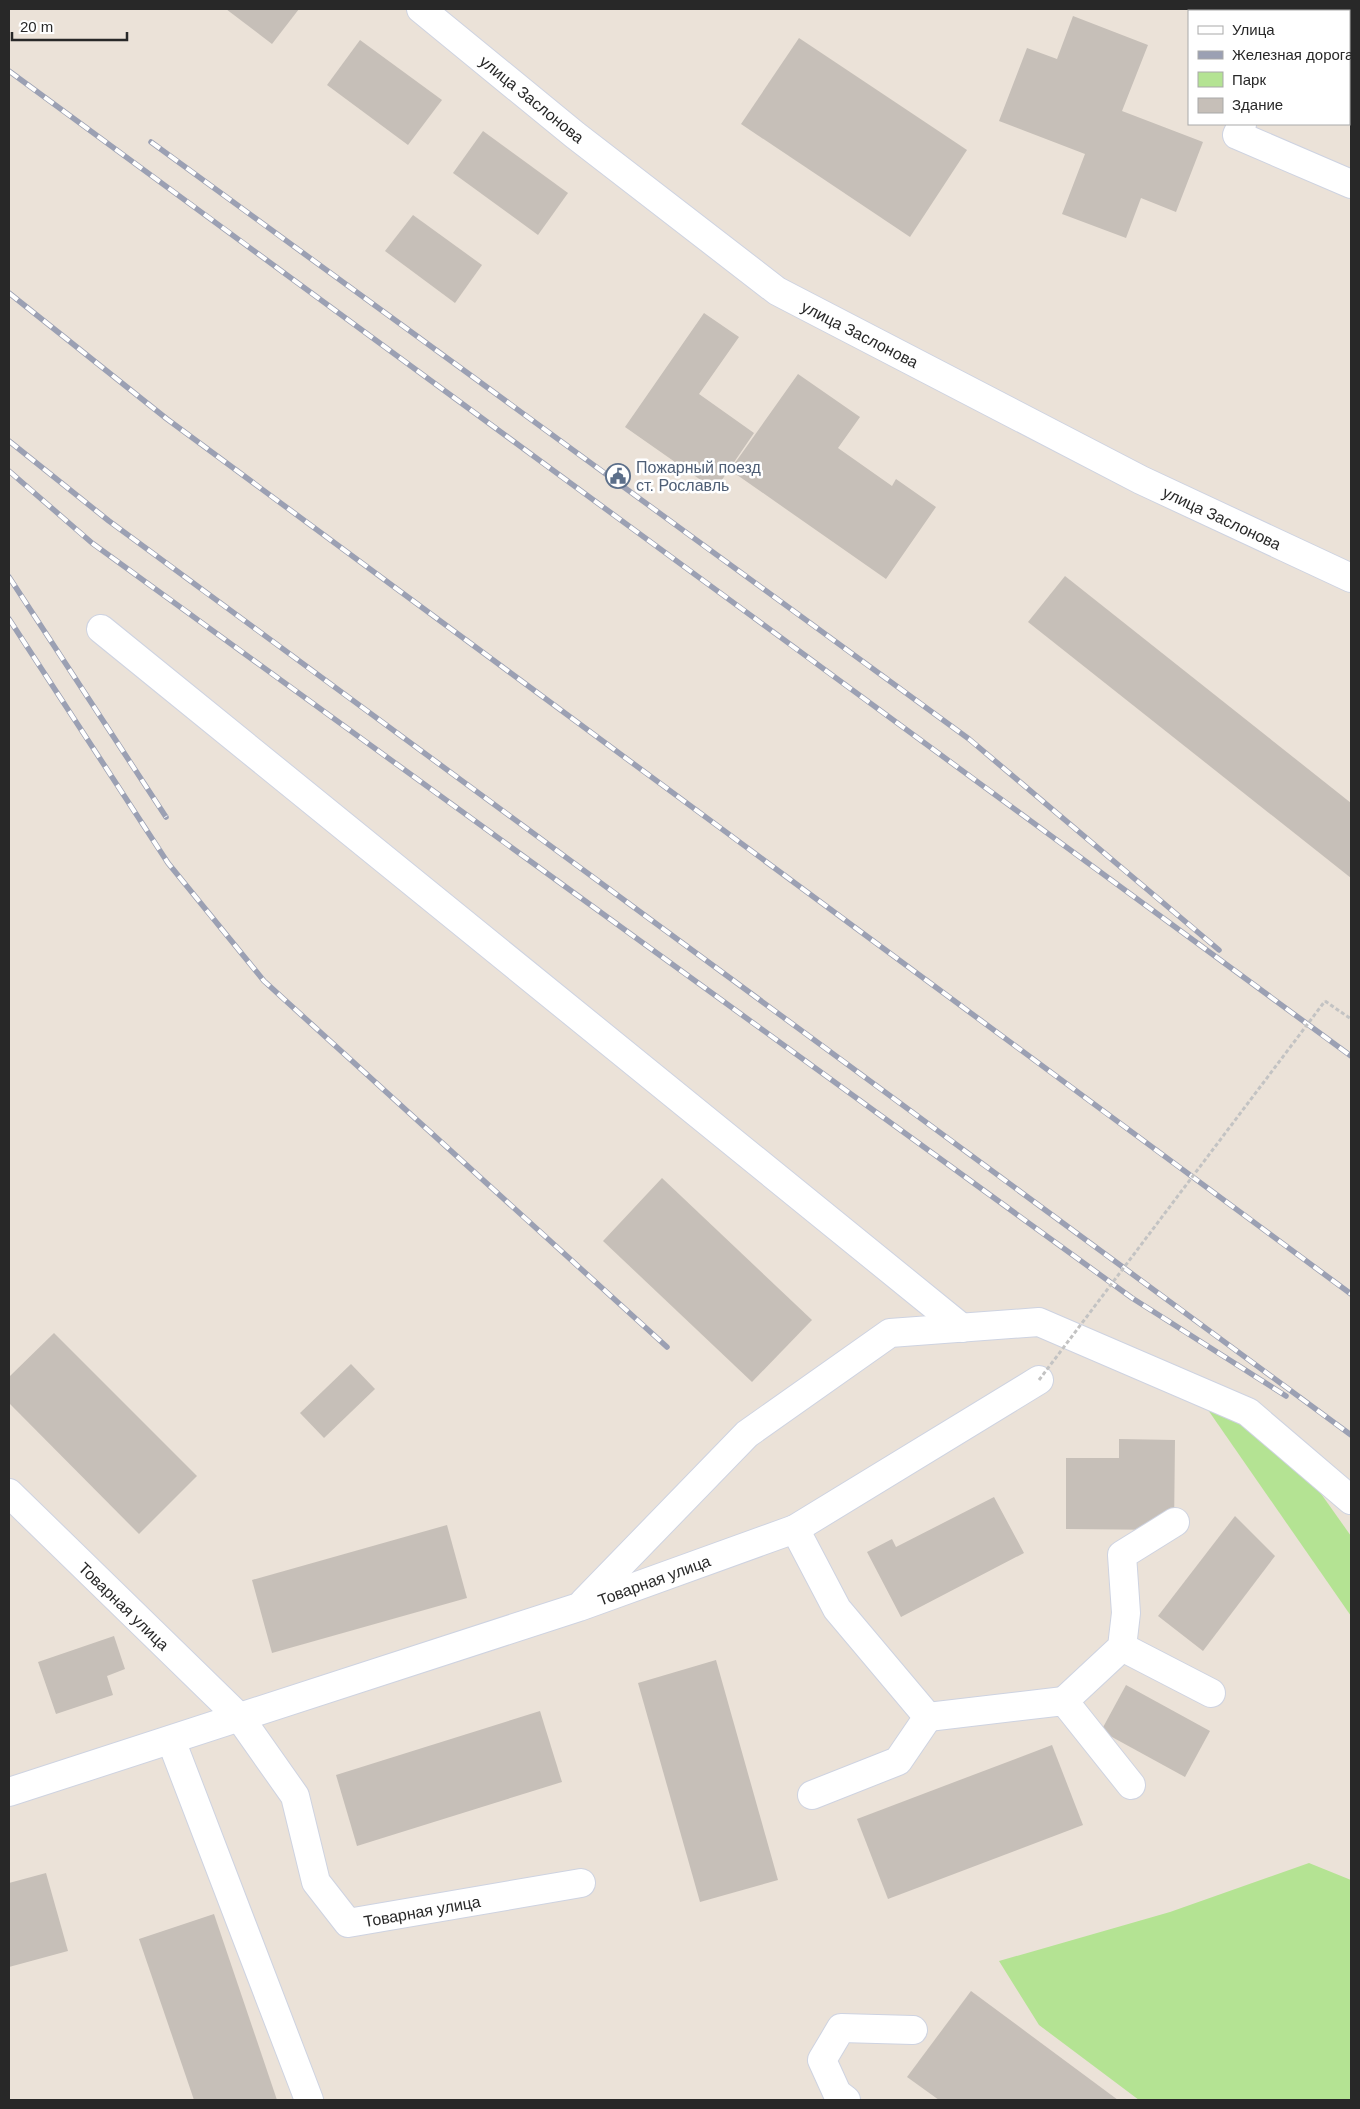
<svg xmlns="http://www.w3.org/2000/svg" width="1360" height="2109" font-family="Helvetica,sans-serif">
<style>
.green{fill:#b4e393}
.building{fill:#c6bfb8}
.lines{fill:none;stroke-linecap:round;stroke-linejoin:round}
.minor-casing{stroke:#ced3e1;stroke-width:30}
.path{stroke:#c3c3c3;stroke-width:3;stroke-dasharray:4 2.5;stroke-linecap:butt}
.minor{stroke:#fff;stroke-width:28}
.rail-casing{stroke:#9ba0b3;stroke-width:5.5}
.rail{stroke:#fff;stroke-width:4;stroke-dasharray:11;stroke-linecap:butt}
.path-bridge{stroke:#c3c3c3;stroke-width:3;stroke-dasharray:4 2.5;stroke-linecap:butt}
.labels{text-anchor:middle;stroke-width:5;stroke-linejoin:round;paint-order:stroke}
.street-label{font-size:16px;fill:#282828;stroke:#fff}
.service-label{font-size:16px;fill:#4e5e75;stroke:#fff;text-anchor:start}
</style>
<rect width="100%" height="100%" fill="#ebe2d8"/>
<g class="green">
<path d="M 1206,1407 L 1290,1450 L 1351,1536 L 1351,1616 Z"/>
<path d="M 1309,1863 L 1351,1880 L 1351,2100 L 1139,2100 L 1039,2025 L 999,1961 L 1170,1912 Z"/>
</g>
<g class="building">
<path d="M 226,9 L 299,9 L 272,44 Z"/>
<path d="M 1073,16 L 1148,45 L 1122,111 L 1203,142 L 1176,212 L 1141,198 L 1126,238 L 1062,214 L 1085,154 L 999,121 L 1027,48 L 1057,59 Z"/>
<path d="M 799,38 L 967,150 L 910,237 L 741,124 Z"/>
<path d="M 360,40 L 442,100 L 408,145 L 327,85 Z"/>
<path d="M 483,131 L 568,193 L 538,235 L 453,173 Z"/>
<path d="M 413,215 L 482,265 L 455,303 L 385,251 Z"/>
<path d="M 704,313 L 739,337 L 699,394 L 754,433 L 715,490 L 625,427 Z"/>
<path d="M 798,374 L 860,417 L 838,448 L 892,486 L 896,479 L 936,507 L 886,579 L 730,470 Z"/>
<path d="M 1065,576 L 1351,803 L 1351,878 L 1028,622 Z"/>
<path d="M 662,1178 L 812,1320 L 752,1382 L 603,1241 Z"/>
<path d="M 54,1333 L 197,1476 L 139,1534 L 9,1403 L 9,1377 Z"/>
<path d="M 351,1364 L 375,1389 L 324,1438 L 300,1413 Z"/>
<path d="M 1119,1439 L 1175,1440 L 1174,1530 L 1066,1529 L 1066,1458 L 1119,1458 Z"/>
<path d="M 994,1497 L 1024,1553 L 901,1617 L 867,1552 L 892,1539 L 896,1547 Z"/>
<path d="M 1235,1516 L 1275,1556 L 1203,1651 L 1158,1616 Z"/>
<path d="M 447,1525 L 467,1598 L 272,1653 L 252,1580 Z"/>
<path d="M 114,1636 L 125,1669 L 107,1676 L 113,1695 L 56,1714 L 38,1662 Z"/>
<path d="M 716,1660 L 778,1880 L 700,1902 L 638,1683 Z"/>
<path d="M 1126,1685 L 1210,1731 L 1185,1777 L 1101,1731 Z"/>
<path d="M 540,1711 L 562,1782 L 357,1846 L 336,1775 Z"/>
<path d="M 1052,1745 L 1083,1825 L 888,1899 L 857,1819 Z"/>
<path d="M 46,1873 L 68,1951 L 9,1967 L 9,1883 Z"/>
<path d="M 214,1914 L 277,2100 L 194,2100 L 139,1939 Z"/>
<path d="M 971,1991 L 1118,2100 L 939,2100 L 907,2077 Z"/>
</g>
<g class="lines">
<defs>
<g id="minor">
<path d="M 421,9 L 575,135 L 777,291 L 1141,480 L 1351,578"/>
<path d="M 1242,124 L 1237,135 L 1351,184"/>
<path d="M 101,629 L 962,1328"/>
<path d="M 9,1493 L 240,1718 L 295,1796 L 316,1882 L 348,1923 L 581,1883"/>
<path d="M 795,1529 L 837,1609 L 928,1717 L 1064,1701 L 1131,1785"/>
<path d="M 584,1602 L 747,1434 L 890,1333 L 1039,1322 L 1248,1412 L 1351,1500"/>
<path d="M 1122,1647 L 1211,1693"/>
<path d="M 1064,1701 L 1122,1647 L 1126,1613 L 1122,1555 L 1175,1522"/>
<path d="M 171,1740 L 309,2100"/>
<path d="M 9,1792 L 579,1607 L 795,1529 L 1039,1380"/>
<path d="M 812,1795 L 898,1761 L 928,1717"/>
<path d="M 846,2100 L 837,2093 L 822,2060 L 841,2028 L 913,2030"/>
</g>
</defs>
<use href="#minor" class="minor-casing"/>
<g class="path">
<path d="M 1294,11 L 1295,9"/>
<path d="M 1325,1001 L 1351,1019"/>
</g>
<use href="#minor" class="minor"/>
<defs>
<g id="rail">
<path d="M 9,71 L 1351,1056"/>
<path d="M 151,142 L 969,739 L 1219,950"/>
<path d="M 9,293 L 167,419 L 1351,1294"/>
<path d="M 9,441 L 109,521 L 1351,1435"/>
<path d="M 9,471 L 92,543 L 1132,1298 L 1286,1396"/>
<path d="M 9,577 L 166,817"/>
<path d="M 9,619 L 168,863 L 264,981 L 667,1347"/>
</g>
</defs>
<use href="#rail" class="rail-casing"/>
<use href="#rail" class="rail"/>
<path class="path-bridge" d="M 1039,1380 L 1325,1001"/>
</g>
<defs>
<symbol id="civic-ring" viewBox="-11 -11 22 22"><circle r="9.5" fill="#fff" stroke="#5c6f8a" stroke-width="1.5"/><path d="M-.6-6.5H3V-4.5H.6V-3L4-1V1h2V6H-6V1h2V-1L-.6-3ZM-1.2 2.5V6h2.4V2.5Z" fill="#5c6f8a"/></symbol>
</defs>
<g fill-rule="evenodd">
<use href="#civic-ring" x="604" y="462" width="28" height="28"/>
</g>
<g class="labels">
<g class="street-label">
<text transform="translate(532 99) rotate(39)" y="6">улица Заслонова</text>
<text transform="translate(860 334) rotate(27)" y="6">улица Заслонова</text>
<text transform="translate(1222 518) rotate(25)" y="6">улица Заслонова</text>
<text transform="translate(654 1580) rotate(-20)" y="6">Товарная улица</text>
<text transform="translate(124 1606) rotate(44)" y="6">Товарная улица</text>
<text transform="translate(422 1911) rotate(-10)" y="6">Товарная улица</text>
</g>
<g class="service-label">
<text x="636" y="473">Пожарный поезд<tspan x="636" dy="18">ст. Рославль</tspan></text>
</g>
</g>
<rect width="1360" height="2109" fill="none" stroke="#282828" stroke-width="20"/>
<rect x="1188" y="10" width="162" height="115" fill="#ffffff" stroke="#a9a9a9"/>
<rect x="1198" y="26" width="25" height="8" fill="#ffffff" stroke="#a9a9a9"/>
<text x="1232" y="35" font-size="15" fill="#282828">Улица</text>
<rect x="1198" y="51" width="25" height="8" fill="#9ba0b3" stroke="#a9a9a9"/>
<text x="1232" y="60" font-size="15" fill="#282828">Железная дорога</text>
<rect x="1198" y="72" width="25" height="15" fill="#b4e393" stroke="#a9a9a9"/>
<text x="1232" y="85" font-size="15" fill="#282828">Парк</text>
<rect x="1198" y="98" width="25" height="15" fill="#c6bfb8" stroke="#a9a9a9"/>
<text x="1232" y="110" font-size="15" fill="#282828">Здание</text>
<path d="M12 32v8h115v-8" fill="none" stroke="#282828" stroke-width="2.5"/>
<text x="20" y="32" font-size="15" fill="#282828" stroke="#ffffff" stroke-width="4" paint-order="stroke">20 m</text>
</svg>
